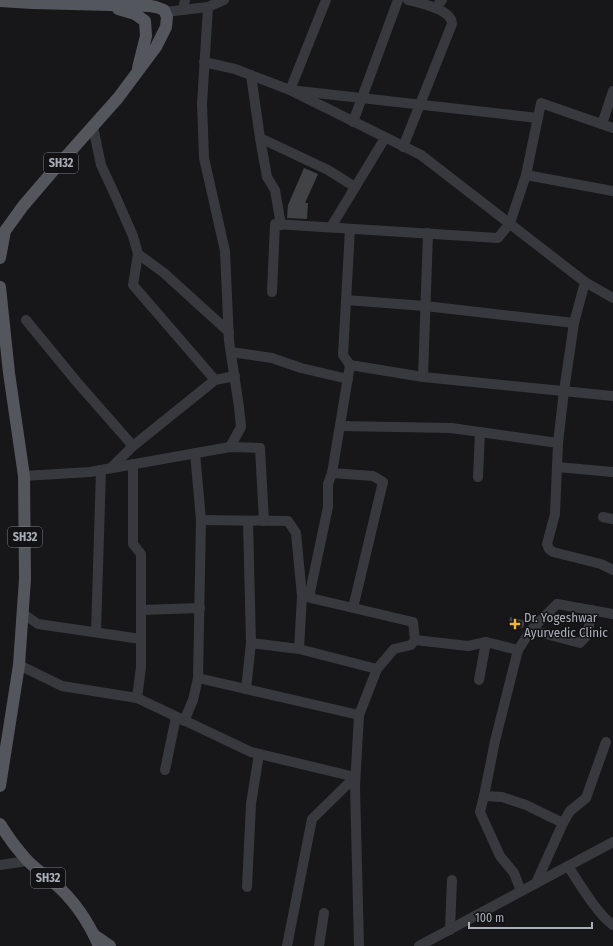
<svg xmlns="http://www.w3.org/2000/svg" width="613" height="946" font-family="'Fira Sans Condensed',sans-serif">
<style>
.building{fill:#414246}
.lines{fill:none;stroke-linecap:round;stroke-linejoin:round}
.minor{stroke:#38393e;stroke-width:10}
.major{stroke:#54565d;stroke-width:12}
.poi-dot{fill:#f0b339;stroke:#121214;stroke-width:1.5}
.labels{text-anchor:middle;stroke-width:3;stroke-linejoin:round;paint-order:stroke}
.shield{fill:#121214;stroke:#7c7f88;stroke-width:1}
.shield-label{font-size:12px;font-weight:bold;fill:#aaaeb9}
.poi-label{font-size:13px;fill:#aaaeb9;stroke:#121214;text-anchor:start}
</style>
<rect width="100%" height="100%" fill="#171719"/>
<g class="building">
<path d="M 304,168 L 318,174 L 305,203 L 308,203 L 307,219 L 287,218 L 288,205 Z"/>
<path d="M 510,617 L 525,621 L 523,628 L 509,625 Z"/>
</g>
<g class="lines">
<g class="minor">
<path d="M 326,0 L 290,90 L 538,118"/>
<path d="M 208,7 L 202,104 L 204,158 L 225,251 L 229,341 L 239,407 L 241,427 L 230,447"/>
<path d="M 435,8 L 442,0"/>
<path d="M 183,10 L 185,0"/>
<path d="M 165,12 L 208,7 L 224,0"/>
<path d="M 204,62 L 235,69 L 290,90 L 421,155 L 585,282 L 613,298"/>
<path d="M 251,75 L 260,138 L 267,177 L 275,190 L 281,225"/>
<path d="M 353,122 L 398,0"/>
<path d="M 602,124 L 613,91"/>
<path d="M 93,127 L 101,165 L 115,195 L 133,236 L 138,254 L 133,285 L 215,380"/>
<path d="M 613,128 L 541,103 L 526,175 L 613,191"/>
<path d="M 260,138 L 328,170 L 355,187"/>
<path d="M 403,147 L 452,24 C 452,9 419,3 408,0"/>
<path d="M 331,227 L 385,138"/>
<path d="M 138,254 L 164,273 L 229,332"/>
<path d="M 585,282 L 574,323 L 564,391 L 558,443 L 555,514 L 547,544 L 549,549 L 553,552 L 601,564 L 613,570"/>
<path d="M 272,292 L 275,224 L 498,238 L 510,223 L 526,175"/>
<path d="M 346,300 L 425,306 L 574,323"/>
<path d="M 26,320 L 76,381 L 133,446"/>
<path d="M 231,352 L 272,358 L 301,368 L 348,379"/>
<path d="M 350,365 L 423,377 L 613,396"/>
<path d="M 423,377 L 428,233"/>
<path d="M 340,426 L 451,428 L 558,443"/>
<path d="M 133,464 L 133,544 L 141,554 L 141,667 L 137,698"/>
<path d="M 557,467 L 613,472"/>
<path d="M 111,468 L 133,446 L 215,380 L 235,376"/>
<path d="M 332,473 L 373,476 L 383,482 L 353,608"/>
<path d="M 24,476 L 90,472 L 230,447 L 260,448 L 264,521"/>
<path d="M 478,477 L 480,432"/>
<path d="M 603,517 L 613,519"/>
<path d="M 201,520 L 288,521 L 296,533 L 302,596 L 299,649"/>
<path d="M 302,596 L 413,622 L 415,640 L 468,646 L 486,642 L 518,650 L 495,741 L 484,796 L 480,812 L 500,856 L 514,873 L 521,891"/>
<path d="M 309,597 L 328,507 L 328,484 L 332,473 L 350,365 L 343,355 L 350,229"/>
<path d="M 141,610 L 200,608"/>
<path d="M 22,613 L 38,624 L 141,639"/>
<path d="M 531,630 L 580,643 L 588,634 L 591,610"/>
<path d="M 96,632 L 101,470"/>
<path d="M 251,643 L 299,649 L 377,669"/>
<path d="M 518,650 L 531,630 L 557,604 L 613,614"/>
<path d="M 19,665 L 62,686 L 137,698 L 251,752 L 355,777"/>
<path d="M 198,678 L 359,715"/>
<path d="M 479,680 L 486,642"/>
<path d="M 246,689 L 251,643 L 248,521"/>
<path d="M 184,721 L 193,700 L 198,678 L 201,520 L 195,453"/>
<path d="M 165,770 L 176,717"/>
<path d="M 484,796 L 502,797 L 526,805 L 563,823"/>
<path d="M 0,865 L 27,861"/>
<path d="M 568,866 C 579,883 598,915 613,925"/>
<path d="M 536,883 L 563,823 L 570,811 L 586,798 L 606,742"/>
<path d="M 247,887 L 251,804 L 259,754"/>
<path d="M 450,930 L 452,880"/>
<path d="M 287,946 L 312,819 L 355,777"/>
<path d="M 319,946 L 324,913"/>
<path d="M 359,946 L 355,786 L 359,715 L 377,669 L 394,649 L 411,645 L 415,640"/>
<path d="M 419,946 L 613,842"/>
</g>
<g class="major">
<path d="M 0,1 L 32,3 L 150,6 L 156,7 L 164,10 L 167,17 L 166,27 L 156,47 L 118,98 L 53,171 L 23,206 L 5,231 L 0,258"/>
<path d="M 118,9 L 135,14 L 145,21 L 146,36 L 138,68"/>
<path d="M 0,287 L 9,373 L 24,476 L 25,579 L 19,665 L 0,786"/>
<path d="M 0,824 C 8,837 16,848 26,859 C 34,868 45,875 54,883 C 73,899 89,923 99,946"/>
<path d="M 94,935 L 110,946"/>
</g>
</g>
<path class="poi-dot" d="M513 618h4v4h4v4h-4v4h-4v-4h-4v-4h4z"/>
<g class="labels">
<g class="shield">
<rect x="44" y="153" width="34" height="20" rx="3"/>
<rect x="8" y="527" width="34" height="20" rx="3"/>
<rect x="31" y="868" width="34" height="20" rx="3"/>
</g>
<g class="shield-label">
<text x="61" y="167">SH32</text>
<text x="25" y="541">SH32</text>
<text x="48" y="882">SH32</text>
</g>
<g class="poi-label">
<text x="524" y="622">Dr. Yogeshwar<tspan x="524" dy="15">Ayurvedic Clinic</tspan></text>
</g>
</g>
<path d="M469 922v6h123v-6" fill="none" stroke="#aaaeb9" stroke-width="2"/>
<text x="475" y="922" font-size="12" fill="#aaaeb9" stroke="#121214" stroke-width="3" paint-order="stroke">100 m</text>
</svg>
